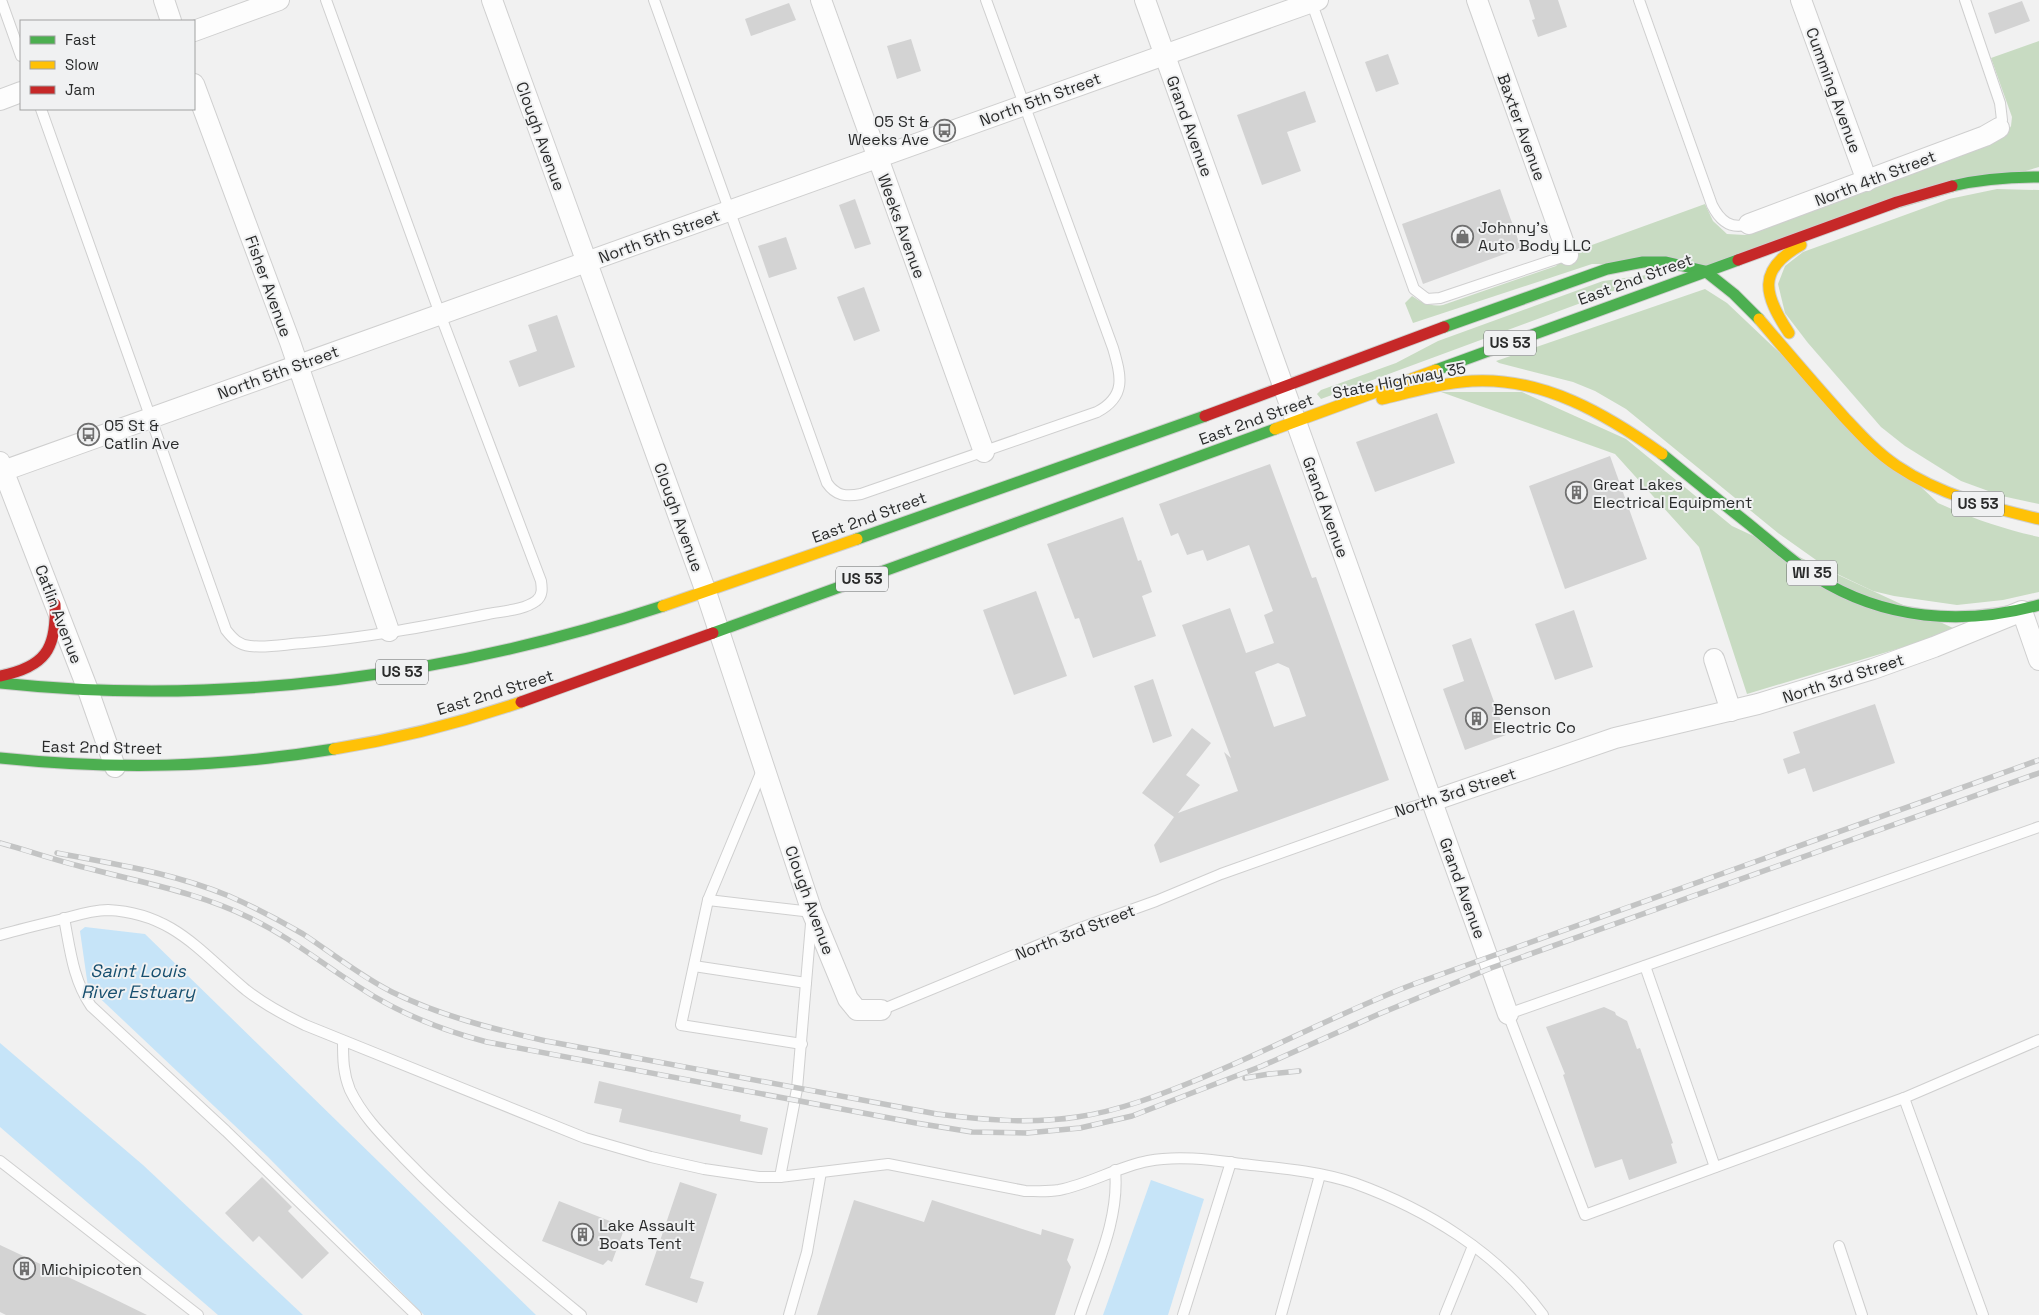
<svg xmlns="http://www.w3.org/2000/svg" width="2039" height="1315" font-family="'Space Grotesk',sans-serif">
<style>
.green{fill:#c8dbc2}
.water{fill:#c6e4f8}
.building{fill:#d3d3d3;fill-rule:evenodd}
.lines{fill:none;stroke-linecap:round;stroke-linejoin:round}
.lane-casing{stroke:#cfcfcf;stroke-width:12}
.street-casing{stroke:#cfcfcf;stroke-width:22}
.fast-casing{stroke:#cfcfcf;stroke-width:13}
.slow-casing{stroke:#cfcfcf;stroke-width:13}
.jam-casing{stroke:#cfcfcf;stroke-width:13}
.lane{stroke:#fdfdfd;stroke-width:10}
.street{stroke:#fdfdfd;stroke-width:20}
.fast{stroke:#4caf50;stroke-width:11}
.slow{stroke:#ffc107;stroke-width:11}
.jam{stroke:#c62828;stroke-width:11}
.rail-casing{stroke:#c3c4c4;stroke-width:5.5}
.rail{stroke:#f0f1f2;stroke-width:4;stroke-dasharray:11;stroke-linecap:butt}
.labels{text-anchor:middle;stroke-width:4;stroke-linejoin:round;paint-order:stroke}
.shield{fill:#f0f1f2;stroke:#656667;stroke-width:1}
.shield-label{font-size:15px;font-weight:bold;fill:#2a2b2b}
.street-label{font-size:16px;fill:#2a2b2b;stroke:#f0f1f2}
.poi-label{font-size:16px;fill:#2a2b2b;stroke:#f0f1f2;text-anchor:start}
.water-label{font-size:18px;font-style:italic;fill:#174f6f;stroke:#f0f1f2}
</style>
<rect width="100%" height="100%" fill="#f1f1f1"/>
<g class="green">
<path d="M 2039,41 L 2039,167 L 1709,265 L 1592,264 L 1413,323 L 1405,303 L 1412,296 C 1422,303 1431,307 1443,305 L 1556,266 L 1567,254 L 1705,204 L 1713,221 L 1727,234 L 1745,235 L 1759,231 L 2008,131 L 2011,126 L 2012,117 L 1991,58 Z"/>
<path d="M 1997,189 L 2039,190 L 2039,504 L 2002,496 L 1961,481 L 1905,446 L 1881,427 L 1808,343 L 1785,313 L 1778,284 L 1785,266 L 1803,252 L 1949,199 Z"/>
<path d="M 1662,273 L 1321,399 L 1317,394 L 1321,390 L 1396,363 L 1438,341 L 1603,281 Z"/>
<path d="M 1705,289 L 1727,303 L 1938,503 C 1971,518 2003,529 2039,537 L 2039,592 L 2003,600 L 1957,605 L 1894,596 L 1873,591 L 1833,572 L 1778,533 L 1626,409 L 1595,391 L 1573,382 L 1499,363 L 1496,361 Z"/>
<path d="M 1441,392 L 1522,392 L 1626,439 L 1732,526 L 1953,628 L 1947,634 L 1747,694 L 1699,547 L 1615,454 Z"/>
</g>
<g class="water">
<path d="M 85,927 L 145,934 L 536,1315 L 424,1315 L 268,1157 L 88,987 L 80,931 Z"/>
<path d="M 0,1043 L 143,1165 L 303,1315 L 218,1315 L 0,1127 Z"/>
<path d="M 1151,1180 L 1204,1199 L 1168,1315 L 1103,1315 Z"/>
</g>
<g class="building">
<path d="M 1529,0 L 1558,0 L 1567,27 L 1538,37 L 1532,20 L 1535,19 Z"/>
<path d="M 2022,1 L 2030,21 L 1995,34 L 1988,13 Z"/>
<path d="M 789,3 L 796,20 L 751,36 L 745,19 Z"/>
<path d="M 911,39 L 921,71 L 897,79 L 887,46 Z"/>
<path d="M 1388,54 L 1399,84 L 1376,92 L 1365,62 Z"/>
<path d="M 1305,91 L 1316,122 L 1287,132 L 1301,171 L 1262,185 L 1237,115 Z"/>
<path d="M 1500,189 L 1521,248 L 1423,284 L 1402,224 Z"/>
<path d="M 855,199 L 871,244 L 855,249 L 839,205 Z"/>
<path d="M 786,237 L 797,269 L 769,278 L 758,246 Z"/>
<path d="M 864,287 L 880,331 L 854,341 L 837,297 Z"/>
<path d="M 557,315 L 575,367 L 519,387 L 509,361 L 537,351 L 528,325 Z"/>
<path d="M 1437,413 L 1455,463 L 1375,492 L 1356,442 Z"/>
<path d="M 1610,456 L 1647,559 L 1565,589 L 1529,486 Z"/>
<path d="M 1270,464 L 1312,578 L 1316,577 L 1389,780 L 1160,863 L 1154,845 L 1174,817 L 1142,793 L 1192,728 L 1211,743 L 1186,775 L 1200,785 L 1178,813 L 1238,791 L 1224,752 L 1231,758 L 1182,625 L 1230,608 L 1246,653 L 1274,643 L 1264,615 L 1273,611 L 1249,545 L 1207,561 L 1203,550 L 1187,555 L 1178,533 L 1171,536 L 1159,504 ZM 1278,663 L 1289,668 L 1306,716 L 1274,727 L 1255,672 Z"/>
<path d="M 1123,517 L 1138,561 L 1141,560 L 1152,592 L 1142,596 L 1156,636 L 1093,658 L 1079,618 L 1075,619 L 1047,544 Z"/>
<path d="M 1036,591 L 1067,676 L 1014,695 L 983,610 Z"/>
<path d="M 1574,610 L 1593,667 L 1555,680 L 1535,624 Z"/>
<path d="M 1471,638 L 1506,735 L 1465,750 L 1443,689 L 1464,681 L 1452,645 Z"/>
<path d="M 1153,679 L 1172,736 L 1153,743 L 1134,686 Z"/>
<path d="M 1875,704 L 1895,763 L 1813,792 L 1805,768 L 1788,774 L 1783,759 L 1800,753 L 1793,732 Z"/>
<path d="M 1604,1007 L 1615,1012 L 1616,1015 L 1627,1021 L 1637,1049 L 1640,1048 L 1673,1143 L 1671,1144 L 1677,1163 L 1629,1180 L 1622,1159 L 1595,1168 L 1563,1075 L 1565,1074 L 1546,1027 Z"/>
<path d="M 599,1081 L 741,1115 L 740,1121 L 768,1128 L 762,1155 L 619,1122 L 622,1109 L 594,1103 Z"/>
<path d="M 262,1177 L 292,1207 L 288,1211 L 329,1253 L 302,1279 L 259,1236 L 253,1242 L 225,1213 Z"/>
<path d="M 680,1182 L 717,1194 L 690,1278 L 704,1282 L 697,1303 L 645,1285 Z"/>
<path d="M 854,1200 L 924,1222 L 932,1200 L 1041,1235 L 1042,1229 L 1074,1239 L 1067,1260 L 1071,1267 L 1055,1315 L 817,1315 Z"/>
<path d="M 559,1201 L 625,1227 L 612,1262 L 608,1260 L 603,1265 L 542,1241 Z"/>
<path d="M 0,1245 L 102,1293 L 147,1315 L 6,1315 L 0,1312 Z"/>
</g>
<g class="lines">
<defs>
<g id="lane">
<path d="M 1,0 L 21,56"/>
<path d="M 654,0 L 827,483 C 836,496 846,497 861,494 L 1097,412 C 1127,396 1121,376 1113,348 L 986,0"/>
<path d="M 1639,0 L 1712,205 C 1720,221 1731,230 1749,224"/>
<path d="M 1965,0 L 2000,103 L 2002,120 L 1999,128"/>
<path d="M 1311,1 L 1414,289 L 1427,299 L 1440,298 L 1568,255"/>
<path d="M 41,109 L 226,630 C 233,639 239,645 250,646 C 268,648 286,644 304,643 C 365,638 428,626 488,614 C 503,611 524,610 536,601 C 543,596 542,588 541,581 L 440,314 L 326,0"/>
<path d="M 763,768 L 708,900 L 681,1025 L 802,1044"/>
<path d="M 2039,827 L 1508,1014 L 1585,1215 L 1904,1098 L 2039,1040"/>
<path d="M 708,900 L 812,912 L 797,1089 L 780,1177"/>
<path d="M 64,918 C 70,949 73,980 91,1006 L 226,1131 L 416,1315"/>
<path d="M 0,935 C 21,929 42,924 63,919 C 77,915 92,910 108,910 C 173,913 200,952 246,990 C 264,1004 284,1015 305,1025 L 585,1138 L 651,1157 L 704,1169 L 759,1177 L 780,1177 L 888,1164 L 1025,1191 C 1036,1191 1047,1192 1059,1190 C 1090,1184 1117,1167 1148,1161 C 1179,1155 1212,1160 1242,1164 C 1279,1168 1318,1171 1354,1183 C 1426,1209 1497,1252 1543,1315"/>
<path d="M 694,966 L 806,983"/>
<path d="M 1645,966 L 1715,1167"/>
<path d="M 881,1010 L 1075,930 L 1156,901 L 1221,874 L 1390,814 L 1432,801"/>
<path d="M 343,1041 C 343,1059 343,1073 350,1090 C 363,1117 384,1137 404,1158 C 459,1215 520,1265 581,1315"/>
<path d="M 1904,1098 L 1983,1315"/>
<path d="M 0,1161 L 198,1315"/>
<path d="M 1839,1246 L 1862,1315"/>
<path d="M 789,1315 L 807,1252 L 821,1172"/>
<path d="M 1080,1315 C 1095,1269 1120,1219 1115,1170"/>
<path d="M 1183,1315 L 1231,1162"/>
<path d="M 1281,1315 L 1320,1175"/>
<path d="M 1445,1315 L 1473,1246"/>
</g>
<g id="street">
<path d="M 164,0 L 171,21"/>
<path d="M 492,0 L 706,592 L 812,912 L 848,999 L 857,1010 L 881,1010"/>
<path d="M 821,0 L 984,452"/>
<path d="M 1145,0 L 1508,1014"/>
<path d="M 1477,0 L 1568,255"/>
<path d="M 1801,0 L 1867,181"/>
<path d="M 194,31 L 279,0"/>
<path d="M 194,84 L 290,342 L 389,631"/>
<path d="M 0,100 L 21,92"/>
<path d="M 1749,224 L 1985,136 L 1999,128"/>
<path d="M 0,462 L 88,690 L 115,767"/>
<path d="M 0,472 L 1318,0"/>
<path d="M 1714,659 L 1731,711"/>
<path d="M 1432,801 L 1615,738 L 1758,704 L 1873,669 L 1934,647 L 2022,611 L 2039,660"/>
</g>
<g id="fast">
<path d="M 1952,186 C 1981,179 2009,177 2039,177"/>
<path d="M 1444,327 L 1607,269 L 1643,262 L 1666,262 L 1705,271 L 1734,294 L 1759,319"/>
<path d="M 1436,370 L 1738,260"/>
<path d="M 1662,454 C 1691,478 1721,502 1750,525 C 1772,543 1793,562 1816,577 C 1884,620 1963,626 2039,605"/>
<path d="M 857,539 L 1205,416"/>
<path d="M 713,633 L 1275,429"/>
<path d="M 0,683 C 224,707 450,676 663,606"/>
<path d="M 0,758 C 116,770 218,768 334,749"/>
</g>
<g id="slow">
<path d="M 1759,319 C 1787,352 1815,385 1844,417 C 1860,434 1877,453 1897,466 C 1940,495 1989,507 2039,519"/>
<path d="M 1789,333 C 1764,295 1756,270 1801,245"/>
<path d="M 1382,399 C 1411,392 1442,383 1472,381 C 1543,377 1606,414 1662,454"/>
<path d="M 1275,429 L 1436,370"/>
<path d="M 663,606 L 857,539"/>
<path d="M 334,749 C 397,739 460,723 521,702"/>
</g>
<g id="jam">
<path d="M 1738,260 L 1897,202 L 1952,186"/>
<path d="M 1205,416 L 1444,327"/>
<path d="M 0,676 C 45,667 57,649 55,604"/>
<path d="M 521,702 L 713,633"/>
</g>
</defs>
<use href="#lane" class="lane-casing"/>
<use href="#street" class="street-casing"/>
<use href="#fast" class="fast-casing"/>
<use href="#slow" class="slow-casing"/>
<use href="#jam" class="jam-casing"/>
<use href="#lane" class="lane"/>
<use href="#street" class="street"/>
<use href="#fast" class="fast"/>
<use href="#slow" class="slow"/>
<use href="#jam" class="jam"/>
<defs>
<g id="rail">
<path d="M 0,843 C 30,851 60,862 91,869 C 144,883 200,893 250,918 C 290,937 322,964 359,987 C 398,1013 441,1030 487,1042 L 916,1123 L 972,1132 L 1027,1133 L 1080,1128 L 1132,1116 L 1262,1066 L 1379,1014 L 1491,968 L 2039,773"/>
<path d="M 57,853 C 114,864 174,873 229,896 C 254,907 279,920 303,934 C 332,953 360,976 392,992 C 441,1016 493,1029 546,1041 L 937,1114 C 984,1120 1030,1124 1077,1117 C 1119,1111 1160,1095 1199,1079 C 1272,1049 1341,1012 1414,984 L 2039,760"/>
<path d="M 1245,1078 L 1269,1074 L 1299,1071"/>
</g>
</defs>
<use href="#rail" class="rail-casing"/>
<use href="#rail" class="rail"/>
</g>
<defs>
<symbol id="bus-ring" viewBox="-11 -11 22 22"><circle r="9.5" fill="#f0f1f2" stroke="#707070" stroke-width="1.5"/><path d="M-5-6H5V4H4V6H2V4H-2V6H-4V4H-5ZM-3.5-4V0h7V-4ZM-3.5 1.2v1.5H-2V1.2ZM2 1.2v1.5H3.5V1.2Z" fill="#707070"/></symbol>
<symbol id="shop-ring" viewBox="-11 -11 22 22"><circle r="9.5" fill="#f0f1f2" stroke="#707070" stroke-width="1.5"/><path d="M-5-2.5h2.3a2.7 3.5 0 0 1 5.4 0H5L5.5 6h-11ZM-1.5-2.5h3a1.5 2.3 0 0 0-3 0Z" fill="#707070"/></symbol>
<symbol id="building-ring" viewBox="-11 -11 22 22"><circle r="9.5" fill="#f0f1f2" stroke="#707070" stroke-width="1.5"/><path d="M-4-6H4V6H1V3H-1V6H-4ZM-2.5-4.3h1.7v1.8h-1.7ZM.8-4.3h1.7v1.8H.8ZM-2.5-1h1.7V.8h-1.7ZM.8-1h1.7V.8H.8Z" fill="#707070"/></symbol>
</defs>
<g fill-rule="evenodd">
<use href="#bus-ring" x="932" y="118" width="25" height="25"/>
<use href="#shop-ring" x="1450" y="224" width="25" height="25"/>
<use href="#bus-ring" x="76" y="422" width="25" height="25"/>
<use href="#building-ring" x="1564" y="480" width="25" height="25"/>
<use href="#building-ring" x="1464" y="706" width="25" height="25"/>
<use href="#building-ring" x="570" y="1222" width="25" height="25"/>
<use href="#building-ring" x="12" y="1256" width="25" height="25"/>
</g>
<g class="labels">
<g class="shield">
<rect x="1484" y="330.5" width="52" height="25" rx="4"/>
<rect x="1952" y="491.5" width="52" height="25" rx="4"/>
<rect x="1787" y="560.5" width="50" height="25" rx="4"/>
<rect x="836" y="566.5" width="52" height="25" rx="4"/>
<rect x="376" y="659.5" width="52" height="25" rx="4"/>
</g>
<g class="shield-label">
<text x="1510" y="348">US 53</text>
<text x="1978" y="509">US 53</text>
<text x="1812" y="578">WI 35</text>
<text x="862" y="584">US 53</text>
<text x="402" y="677">US 53</text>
</g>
<g class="street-label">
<text transform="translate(1834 90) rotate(70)" y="6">Cumming Avenue</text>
<text transform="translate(1040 99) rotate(-20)" y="6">North 5th Street</text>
<text transform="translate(1190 126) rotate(70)" y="6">Grand Avenue</text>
<text transform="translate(1522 127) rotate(70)" y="6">Baxter Avenue</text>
<text transform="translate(541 136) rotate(70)" y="6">Clough Avenue</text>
<text transform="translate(1875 178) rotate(-21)" y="6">North 4th Street</text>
<text transform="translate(902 226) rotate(70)" y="6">Weeks Avenue</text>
<text transform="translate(659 236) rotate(-20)" y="6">North 5th Street</text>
<text transform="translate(1635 279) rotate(-20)" y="6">East 2nd Street</text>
<text transform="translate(269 286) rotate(70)" y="6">Fisher Avenue</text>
<text transform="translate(278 372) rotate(-20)" y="6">North 5th Street</text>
<text transform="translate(1399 380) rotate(-11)" y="6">State Highway 35</text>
<text transform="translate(1256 419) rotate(-20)" y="6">East 2nd Street</text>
<text transform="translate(1326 507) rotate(70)" y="6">Grand Avenue</text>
<text transform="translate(679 517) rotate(70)" y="6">Clough Avenue</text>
<text transform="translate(869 517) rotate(-20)" y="6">East 2nd Street</text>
<text transform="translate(59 614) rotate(69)" y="6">Catlin Avenue</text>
<text transform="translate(1843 678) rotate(-18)" y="6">North 3rd Street</text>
<text transform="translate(495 692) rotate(-17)" y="6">East 2nd Street</text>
<text transform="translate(102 747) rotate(1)" y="6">East 2nd Street</text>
<text transform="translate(1455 792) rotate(-18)" y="6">North 3rd Street</text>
<text transform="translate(1463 888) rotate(70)" y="6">Grand Avenue</text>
<text transform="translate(810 900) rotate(70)" y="6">Clough Avenue</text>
<text transform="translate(1075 932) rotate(-21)" y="6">North 3rd Street</text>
</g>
<g class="poi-label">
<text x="929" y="127" text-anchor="end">05 St &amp;<tspan x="929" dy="18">Weeks Ave</tspan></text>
<text x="1478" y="233">Johnny's<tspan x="1478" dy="18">Auto Body LLC</tspan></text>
<text x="104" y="431">05 St &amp;<tspan x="104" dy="18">Catlin Ave</tspan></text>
<text x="1593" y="490">Great Lakes<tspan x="1593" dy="18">Electrical Equipment</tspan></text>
<text x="1493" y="715">Benson<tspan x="1493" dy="18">Electric Co</tspan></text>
<text x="599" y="1231">Lake Assault<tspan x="599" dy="18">Boats Tent</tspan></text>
<text x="41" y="1275">Michipicoten</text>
</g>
<g class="water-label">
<text x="138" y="977">Saint Louis<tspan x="138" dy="21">River Estuary</tspan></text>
</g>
</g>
<rect x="20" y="20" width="175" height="90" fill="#f0f1f2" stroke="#a1a2a2"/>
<rect x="30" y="36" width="25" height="8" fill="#4caf50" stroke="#a1a2a2"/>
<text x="65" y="45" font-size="15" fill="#2a2b2b">Fast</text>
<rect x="30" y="61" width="25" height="8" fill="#ffc107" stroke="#a1a2a2"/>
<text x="65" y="70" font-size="15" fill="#2a2b2b">Slow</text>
<rect x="30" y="86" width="25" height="8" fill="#c62828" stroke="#a1a2a2"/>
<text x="65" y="95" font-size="15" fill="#2a2b2b">Jam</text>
</svg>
